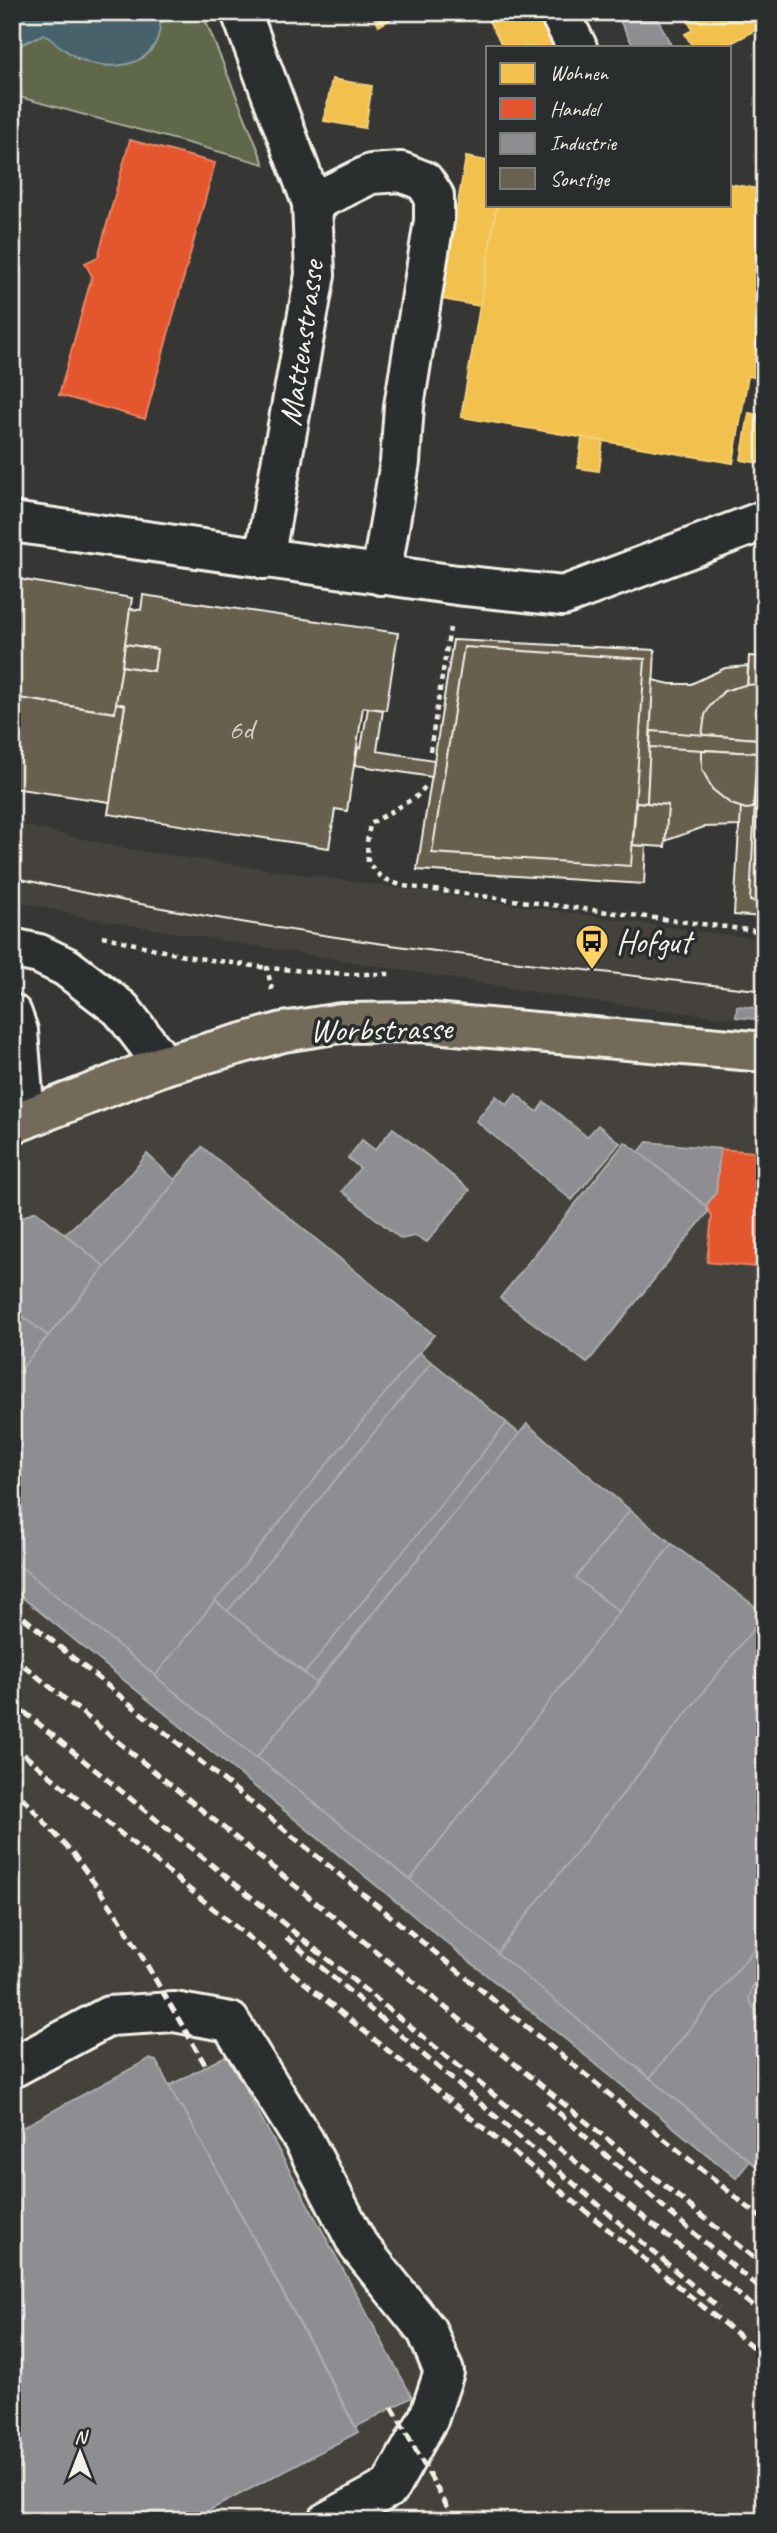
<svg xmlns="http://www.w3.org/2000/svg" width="777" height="2533" font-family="Caveat,sans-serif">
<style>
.built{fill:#45433d}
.green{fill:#60674c;stroke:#aaac9a;stroke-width:2}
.water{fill:#46626a;stroke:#8c9b9c;stroke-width:2}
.homes{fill:#f2c14e;stroke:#f3cf7c;stroke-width:2}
.shops{fill:#e4572e;stroke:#e98566;stroke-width:2}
.industry{fill:#8d8d92;stroke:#acabac;stroke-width:2}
.building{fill:#686050;stroke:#f4f1e8;stroke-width:2}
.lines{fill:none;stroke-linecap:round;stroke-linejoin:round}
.minor-casing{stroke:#f4f1e8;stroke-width:44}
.major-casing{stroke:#f4f1e8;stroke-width:44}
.path{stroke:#f4f1e8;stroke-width:4.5;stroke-dasharray:5 5;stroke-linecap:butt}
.minor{stroke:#2a2d2e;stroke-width:38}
.major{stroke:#736b5a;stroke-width:38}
.tram{stroke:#f4f1e8;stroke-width:2}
.rail{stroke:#f4f1e8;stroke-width:5;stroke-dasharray:10 5;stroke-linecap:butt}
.labels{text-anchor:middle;stroke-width:7;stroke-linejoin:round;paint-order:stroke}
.number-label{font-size:30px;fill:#d1cdc2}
.street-label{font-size:33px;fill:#f4f1e8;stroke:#2a2d2e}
.poi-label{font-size:33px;fill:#f4f1e8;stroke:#2a2d2e;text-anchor:start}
</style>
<rect width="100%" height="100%" fill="#363735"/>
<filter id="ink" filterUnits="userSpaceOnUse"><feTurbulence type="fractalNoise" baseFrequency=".0143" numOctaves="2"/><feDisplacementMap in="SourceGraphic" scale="14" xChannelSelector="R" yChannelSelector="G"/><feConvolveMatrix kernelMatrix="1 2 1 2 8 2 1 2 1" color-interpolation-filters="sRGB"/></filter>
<g filter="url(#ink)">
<g class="built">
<path d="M 12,823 L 133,850 L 702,932 L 765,939 L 765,1022 L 589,1001 L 88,918 L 12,900 Z"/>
<path d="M 283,1032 L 765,1052 L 765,2521 L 12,2521 L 12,1127 Z"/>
</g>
<path class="green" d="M 158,12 L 202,12 L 264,164 L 12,95 L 12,46 L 18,46 L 44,34 L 78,59 L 162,22 Z"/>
<path class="water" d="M 12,12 L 158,12 C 162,24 160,33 155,44 C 142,69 104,70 80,59 C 68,54 55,42 44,34 L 18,46 L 12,46 Z"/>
<g class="homes">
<path d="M 371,12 L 403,12 L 379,26 Z"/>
<path d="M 484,12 L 538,12 L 557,47 L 503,47 Z"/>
<path d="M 683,12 L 765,12 L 765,25 L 724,47 L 693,47 L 685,34 L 693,30 Z"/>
<path d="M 332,79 L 372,86 L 365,128 L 324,121 Z"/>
<path d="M 466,157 L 488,161 L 488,205 L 497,205 L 480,306 L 441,299 Z"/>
<path d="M 730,184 L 765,190 L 765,276 L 757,325 L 765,326 L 765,379 L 748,376 L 733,463 L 461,417 L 497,205 L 730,205 Z"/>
<path d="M 749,413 L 765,416 L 759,463 L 741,460 Z"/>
<path d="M 582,437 L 603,441 L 599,471 L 578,468 Z"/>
</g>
<g class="shops">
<path d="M 130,140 L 215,163 L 145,419 L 59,395 L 92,276 L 85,263 L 98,257 Z"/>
<path d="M 720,1149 L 765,1153 L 765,1268 L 707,1262 L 712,1216 L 706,1206 L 716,1192 Z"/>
</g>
<g class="industry">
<path d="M 615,12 L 654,12 L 672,47 L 634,47 Z"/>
<path d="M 737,1006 L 765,1009 L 765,1020 L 736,1017 Z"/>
<path d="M 516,1094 L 537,1112 L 544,1102 L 587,1137 L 598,1125 L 620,1143 L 572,1200 L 476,1121 L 496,1096 L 507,1105 Z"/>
<path d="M 393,1128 L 470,1190 L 427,1242 L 415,1236 L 401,1239 L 342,1191 L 360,1168 L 348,1158 L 362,1140 L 375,1150 Z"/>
<path d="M 625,1142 L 657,1165 L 706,1206 L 708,1212 L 587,1363 L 500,1298 Z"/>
<path d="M 647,1142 L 720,1149 L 716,1192 L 706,1206 L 639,1152 Z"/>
<path d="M 202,1147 L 434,1335 L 155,1676 L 12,1560 L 12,1380 Z"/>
<path d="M 147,1154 L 176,1181 L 105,1267 L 65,1234 L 132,1173 Z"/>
<path d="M 36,1211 L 105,1267 L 48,1336 L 12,1308 L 12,1227 L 20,1218 Z"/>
<path d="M 12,1308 L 48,1336 L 12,1380 Z"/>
<path d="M 419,1352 L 520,1434 L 316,1683 L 215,1601 Z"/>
<path d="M 432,1362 L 507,1423 L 305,1673 L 227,1612 Z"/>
<path d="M 527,1424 L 630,1510 L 576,1578 L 620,1612 L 410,1880 L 256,1758 Z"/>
<path d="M 630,1510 L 672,1544 L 620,1612 L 576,1578 Z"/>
<path d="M 672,1544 L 765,1614 L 497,1953 L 410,1880 Z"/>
<path d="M 12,1560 L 410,1880 L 750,2161 L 736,2178 L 12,1589 Z"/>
<path d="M 215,1601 L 316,1683 L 256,1758 L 155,1676 Z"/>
<path d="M 765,1614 L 765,1936 L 650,2078 L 497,1953 Z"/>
<path d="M 765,1936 L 765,2167 L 756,2166 L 650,2078 Z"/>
<path d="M 765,1979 L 765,1990 L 760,1997 L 765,2003 L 764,2014 L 754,2009 L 749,1999 L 752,1987 L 760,1980 Z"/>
<path d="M 764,1986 L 765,1990 L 760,1997 L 765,2003 L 765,2007 L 758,2003 L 755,1995 Z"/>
<path d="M 764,1986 L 765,1990 L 760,1997 L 765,2003 L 765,2007 L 758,2003 L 755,1995 Z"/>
<path d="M 227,2055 L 412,2397 L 356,2427 L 182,2106 L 180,2107 L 169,2086 Z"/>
<path d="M 149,2059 L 156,2061 L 180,2107 L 182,2106 L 358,2432 L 189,2521 L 12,2521 L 12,2133 Z"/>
</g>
<g class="building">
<path d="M 12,578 L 132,598 L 115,713 L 12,697 Z"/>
<path d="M 143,595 L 398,633 L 386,710 L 363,707 L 347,811 L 335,809 L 329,848 L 108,814 L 125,705 L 116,703 L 122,666 L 154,671 L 157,649 L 125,644 L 130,609 L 141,610 Z"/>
<path d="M 453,640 L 655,650 L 647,803 L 636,802 L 633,845 L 646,846 L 644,884 L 417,870 Z"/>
<path d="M 125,644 L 157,649 L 154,671 L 122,666 Z"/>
<path d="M 464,647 L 645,659 L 631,866 L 432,853 Z"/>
<path d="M 749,656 L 765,657 L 765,917 L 734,915 Z"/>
<path d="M 748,666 L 740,826 L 704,827 L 665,841 L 668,805 L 647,803 L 653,680 L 670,684 L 691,684 L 725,668 Z"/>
<path d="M 762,666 L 765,666 L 765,902 L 750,901 Z"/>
<path d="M 761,684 L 758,739 L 702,735 L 705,715 L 710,706 L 724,691 L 745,685 Z"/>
<path d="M 12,697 L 115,713 L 116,703 L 125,705 L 110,802 L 12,788 Z"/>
<path d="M 368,708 L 383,710 L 377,751 L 434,760 L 432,777 L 355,765 L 358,747 L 361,748 Z"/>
<path d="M 651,731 L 758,739 L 757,753 L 650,747 Z"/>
<path d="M 702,750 L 757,753 L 753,808 L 746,809 L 731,804 L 712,789 L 702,769 Z"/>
<path d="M 636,802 L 668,805 L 665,847 L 633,845 Z"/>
</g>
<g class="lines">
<defs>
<g id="minor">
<path d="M 241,12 L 312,203 L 315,275 L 264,559"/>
<path d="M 559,12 L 577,47"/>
<path d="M 312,203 L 371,174 L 401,172 L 424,181 L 434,196 L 434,221 L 404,406 L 400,462 L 381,575"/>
<path d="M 12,522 L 457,585 L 563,596 L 765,520"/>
<path d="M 12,948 L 39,954 L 66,967 L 121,1009 L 164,1065"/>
<path d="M 12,1014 L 18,1031 L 25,1119"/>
<path d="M 12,2068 L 109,2016 L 174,2012 L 230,2022 L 304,2141 L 358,2245 L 427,2331 L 444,2372 L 429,2417 L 390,2487 L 328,2521"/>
</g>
<path id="major" d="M 12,1124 L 164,1065 L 283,1032 L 341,1023 L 421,1022 L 765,1052"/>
</defs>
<use href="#minor" class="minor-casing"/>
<use href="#major" class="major-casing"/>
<g class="path">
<path d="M 430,751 L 450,628"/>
<path d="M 425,787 L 416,797 L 370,824 L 367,842 L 368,863 L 382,878 L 403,886 L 765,932"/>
<path d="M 102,936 L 184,956 L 267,968"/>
<path d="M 272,990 L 267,968 L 347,974 L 392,974"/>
</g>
<use href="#minor" class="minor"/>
<use href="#major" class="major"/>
<path class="tram" d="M 12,877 C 260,934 513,962 765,991"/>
<g class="rail">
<path d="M 12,1608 L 765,2221"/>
<path d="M 12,1656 L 765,2267"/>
<path d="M 12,1702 L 765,2316"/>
<path d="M 12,1745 L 765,2357"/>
<path d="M 12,1786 L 74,1855 L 120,1919 L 206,2066"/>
<path d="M 286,1937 L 719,2308"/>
<path d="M 547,2102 L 669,2212 L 765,2293"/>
<path d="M 392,2407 L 455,2521"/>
</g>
</g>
</g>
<defs>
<symbol id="bus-pin" viewBox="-11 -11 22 30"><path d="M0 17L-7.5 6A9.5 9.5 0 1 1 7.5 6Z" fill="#ffd166" stroke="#2a2d2e"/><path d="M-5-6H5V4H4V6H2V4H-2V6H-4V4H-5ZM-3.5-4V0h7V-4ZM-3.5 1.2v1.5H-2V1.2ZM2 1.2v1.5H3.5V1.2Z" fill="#111"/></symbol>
</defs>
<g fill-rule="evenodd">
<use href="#bus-pin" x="573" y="922" width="38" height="52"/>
</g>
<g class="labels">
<g class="number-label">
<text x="241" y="739">6d</text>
</g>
<g class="street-label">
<text transform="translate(300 343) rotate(-82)" y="12">Mattenstrasse</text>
<text transform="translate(381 1028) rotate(-1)" y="12">Worbstrasse</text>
</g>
<g class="poi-label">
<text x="616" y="953">Hofgut</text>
</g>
</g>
<rect width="777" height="2533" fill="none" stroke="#2a2d2e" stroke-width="42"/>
<rect x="21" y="21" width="735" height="2491" fill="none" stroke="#f4f1e8" stroke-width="2.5" filter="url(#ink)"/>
<rect x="486" y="46" width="245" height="161" fill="#2a2d2e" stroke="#7b7b78" stroke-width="2"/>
<rect x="500" y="63" width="35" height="21" fill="#f2c14e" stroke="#7b7b78" stroke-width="2"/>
<text x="550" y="80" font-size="21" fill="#f4f1e8">Wohnen</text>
<rect x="500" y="98" width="35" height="21" fill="#e4572e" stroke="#7b7b78" stroke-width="2"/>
<text x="550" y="116" font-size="21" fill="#f4f1e8">Handel</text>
<rect x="500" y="133" width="35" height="21" fill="#8d8d92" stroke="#7b7b78" stroke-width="2"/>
<text x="550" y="150" font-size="21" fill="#f4f1e8">Industrie</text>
<rect x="500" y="168" width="35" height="21" fill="#686050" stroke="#7b7b78" stroke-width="2"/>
<text x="550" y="186" font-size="21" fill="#f4f1e8">Sonstige</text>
<g transform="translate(80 2453)" stroke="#2a2d2e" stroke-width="5" paint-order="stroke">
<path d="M0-5L12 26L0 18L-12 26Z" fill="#f4f1e8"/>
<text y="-10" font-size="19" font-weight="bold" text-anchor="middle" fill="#f4f1e8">N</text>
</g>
</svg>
